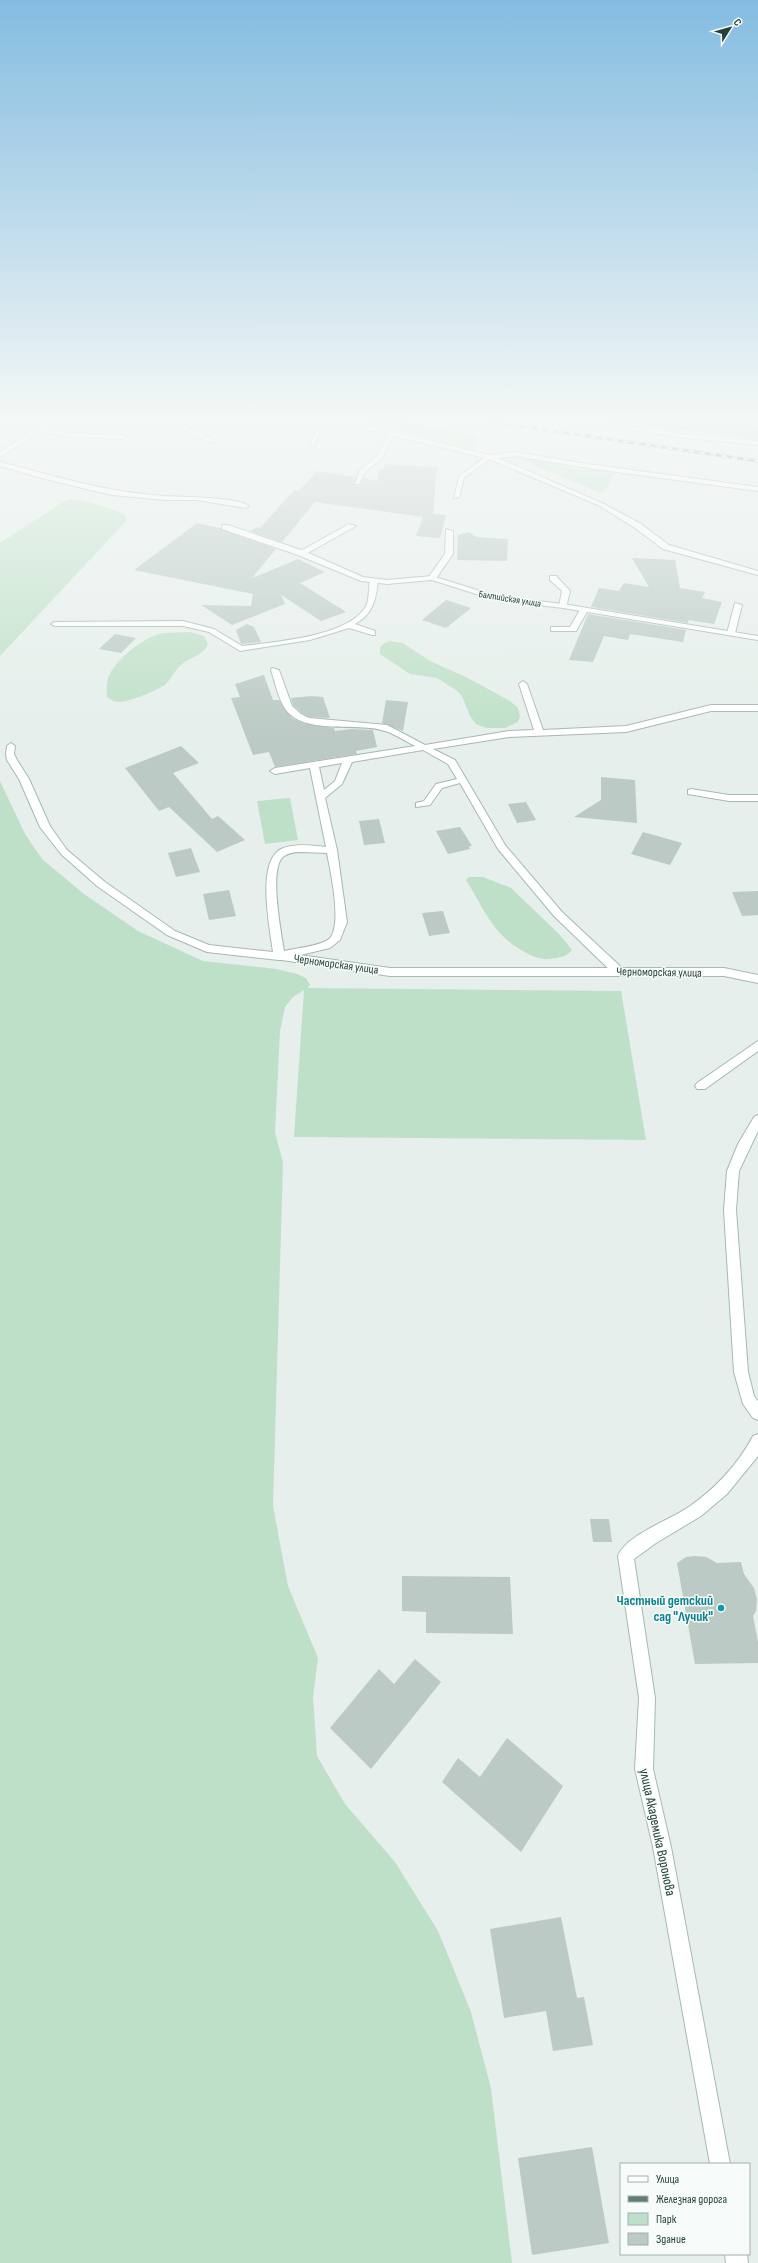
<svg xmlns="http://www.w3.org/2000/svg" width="758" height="2263" font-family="'Sofia Sans Condensed',sans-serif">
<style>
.green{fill:#bfe0c8}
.water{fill:#8ec9d4}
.building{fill:#bbcac4}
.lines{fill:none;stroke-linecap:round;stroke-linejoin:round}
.lane-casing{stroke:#a8b8b2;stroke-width:2}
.street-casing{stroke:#a8b8b2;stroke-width:2}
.lane{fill:#fff;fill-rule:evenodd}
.street{fill:#fff;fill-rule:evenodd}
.rail-casing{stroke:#5f7d75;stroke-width:3}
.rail{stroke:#f7fbf9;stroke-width:2;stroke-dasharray:5.5;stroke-linecap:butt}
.culture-dot{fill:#0f9aa8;stroke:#f7fbf9;stroke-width:1.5}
.labels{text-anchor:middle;stroke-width:3;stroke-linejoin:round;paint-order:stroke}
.far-street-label{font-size:10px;fill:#24423a;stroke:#f7fbf9}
.street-label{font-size:12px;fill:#24423a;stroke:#f7fbf9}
.near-culture-label{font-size:14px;font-weight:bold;fill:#0d838f;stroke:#f7fbf9;text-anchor:end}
.near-street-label{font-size:14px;fill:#24423a;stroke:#f7fbf9}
</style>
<rect width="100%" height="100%" fill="#e6efeb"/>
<g class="green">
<path d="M 363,419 L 393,419 L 470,434 L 477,438 L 478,444 L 471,448 L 464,447 L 384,427 Z"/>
<path d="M 527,458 L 580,470 L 605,470 L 615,473 L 606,489 L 601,493 L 519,459 Z"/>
<path d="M 68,499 C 79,498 117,509 126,516 L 127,520 L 0,656 L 0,543 Z"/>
<path d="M 163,633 L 190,632 L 204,636 L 208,644 C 204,655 191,657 182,664 C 175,670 172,677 167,683 C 161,689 127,703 118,702 C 114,702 110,699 107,697 C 107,690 106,683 109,676 C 116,659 145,636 163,633 Z"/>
<path d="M 389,641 L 403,643 L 430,661 L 466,677 L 510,701 L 518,708 L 520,716 L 518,722 L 505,728 L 486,728 L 476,724 L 470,716 L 462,696 L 456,690 L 437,678 L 410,674 L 380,654 C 379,646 382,644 389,641 Z"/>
<path d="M 0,781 L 25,834 L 42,859 L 84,894 L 138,931 L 203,961 L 276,969 L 297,974 L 306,978 L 310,985 L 307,988 L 621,991 L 646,1140 L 294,1137 L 304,990 L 293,997 L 285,1007 L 280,1031 L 275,1132 L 283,1163 L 273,1506 L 288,1586 L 318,1658 L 313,1697 L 317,1756 L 345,1804 L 395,1862 L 438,1931 L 471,2012 L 491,2088 L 512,2263 L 0,2263 Z"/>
<path d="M 290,798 L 298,840 L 265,844 L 257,801 Z"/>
<path d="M 469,877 L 483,877 L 511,888 L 559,934 L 572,950 C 567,957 557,958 550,959 C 539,960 530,955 521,950 C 491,932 484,908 466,880 Z"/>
</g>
<path class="water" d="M 591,419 L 758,419 L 758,439 Z"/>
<g class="building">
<path d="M 385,464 L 437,467 L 433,514 L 446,515 L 440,538 L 416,536 L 423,517 L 315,502 L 282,542 L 250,531 L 257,527 L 260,528 L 294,490 L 299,491 L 317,471 L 356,477 L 354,485 L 359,486 L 364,478 L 377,481 L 379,470 L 383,470 Z"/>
<path d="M 197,523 L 220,528 L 276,549 L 252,578 L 298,559 L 325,572 L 300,583 L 346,612 L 321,621 L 281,595 L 285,604 L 232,625 L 201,605 L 251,606 L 253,594 L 134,570 Z"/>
<path d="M 469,532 L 476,537 L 508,539 L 507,561 L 457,560 L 458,535 Z"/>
<path d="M 632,558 L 675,560 L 680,588 L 705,592 L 702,598 L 722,602 L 714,624 L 688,620 L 688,623 L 591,607 L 599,588 L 619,591 L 624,583 L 649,587 Z"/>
<path d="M 446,600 L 471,608 L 446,628 L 422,620 Z"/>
<path d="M 588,614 L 686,630 L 683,642 L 630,634 L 628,640 L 604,636 L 593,662 L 569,660 Z"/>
<path d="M 247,624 L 254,627 L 261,642 L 241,644 L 236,630 Z"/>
<path d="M 115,634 L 136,638 L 121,653 L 99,649 Z"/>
<path d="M 264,675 L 273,700 L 279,700 L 292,718 L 303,723 L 334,728 L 335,731 L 352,729 L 373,730 L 377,747 L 356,751 L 357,754 L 275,767 L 269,752 L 253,755 L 231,698 L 240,697 L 235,684 Z"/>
<path d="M 311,696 L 323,697 L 330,718 L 309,717 L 302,713 L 293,705 L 291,698 Z"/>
<path d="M 386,700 L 408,702 L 403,731 L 382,723 Z"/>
<path d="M 181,746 L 199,763 L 173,773 L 212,819 L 218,816 L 245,840 L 217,852 L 169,807 L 159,811 L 125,768 Z"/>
<path d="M 601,777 L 635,780 L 637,823 L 574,817 L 601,800 Z"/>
<path d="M 526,802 L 536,820 L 517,823 L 508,804 Z"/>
<path d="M 379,819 L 385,843 L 364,845 L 359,821 Z"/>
<path d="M 460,827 L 472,846 L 469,846 L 470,849 L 448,854 L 436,831 Z"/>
<path d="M 643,832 L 682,843 L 670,865 L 631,854 Z"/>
<path d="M 191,848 L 200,872 L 176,877 L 168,853 Z"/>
<path d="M 229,890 L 236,916 L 209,920 L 203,894 Z"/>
<path d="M 758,891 L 758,915 L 742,916 L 732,892 Z"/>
<path d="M 443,911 L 450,933 L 429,936 L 422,913 Z"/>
<path d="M 590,1519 L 609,1519 L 612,1542 L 593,1542 Z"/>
<path d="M 695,1556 L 706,1557 L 717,1563 L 741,1562 L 744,1574 L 754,1588 L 757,1599 L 756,1611 L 753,1616 L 758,1642 L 758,1663 L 695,1664 L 677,1563 L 686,1557 Z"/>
<path d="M 402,1576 L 510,1577 L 513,1634 L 426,1633 L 426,1612 L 402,1611 Z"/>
<path d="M 415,1659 L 441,1682 L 371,1769 L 330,1728 L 379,1669 L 394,1684 Z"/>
<path d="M 507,1738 L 563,1786 L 521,1852 L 442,1782 L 458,1758 L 480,1777 Z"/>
<path d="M 561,1917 L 577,1998 L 584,1997 L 593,2045 L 553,2051 L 546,2011 L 504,2018 L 490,1929 Z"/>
<path d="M 592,2147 L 609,2243 L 532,2255 L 518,2158 Z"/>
</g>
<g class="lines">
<defs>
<g id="lane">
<path d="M 46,419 L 52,419 L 43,429 L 72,433 L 124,435 L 127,437 L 124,439 L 72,437 L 39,432 L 0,457 L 0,452 L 36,429 Z"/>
<path d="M 124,419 C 150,416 196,424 216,442 L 211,443 L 184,429 Z"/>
<path d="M 320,419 L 325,420 L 315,444 L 310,445 Z"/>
<path d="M 563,419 L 577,419 L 677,433 L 758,441 L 758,445 L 677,437 Z"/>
<path d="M 390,432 L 395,433 L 382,458 L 366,471 L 359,484 L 355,484 L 360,470 L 377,456 Z"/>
<path d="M 487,456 L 492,457 L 464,478 L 459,497 L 454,498 L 459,476 Z"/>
<path d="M 0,462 C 57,477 105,492 165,496 C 182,497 238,497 249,506 L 246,508 L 197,500 L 166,500 L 112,495 L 45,479 L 0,466 Z"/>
<path d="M 349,524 L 356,526 L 304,555 L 297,553 Z"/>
<path d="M 446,529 L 453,531 L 453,554 L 435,580 L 429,580 L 428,578 L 445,554 Z"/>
<path d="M 550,576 L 556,576 L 570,591 L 566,608 L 559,606 L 562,591 L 550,580 Z"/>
<path d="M 371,578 L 378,580 C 376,600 373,614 355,624 L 375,631 L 375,635 L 372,635 L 349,628 L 310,640 L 240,651 L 209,632 L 183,626 L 55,626 L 51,624 L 55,622 L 183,621 L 214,629 L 242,646 C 275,642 345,637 365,608 C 371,599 367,587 371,578 Z"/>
<path d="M 735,603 L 742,605 L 735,633 L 731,635 L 727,633 Z"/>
<path d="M 581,608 L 588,610 L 576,631 L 551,631 L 551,627 L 570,627 Z"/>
<path d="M 272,668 L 279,670 L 292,706 L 301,714 L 309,718 L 387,725 L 425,745 L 509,731 L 534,730 L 519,684 L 523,681 L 527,684 L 543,730 L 626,726 L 711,705 L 758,705 L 758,711 L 711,711 L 626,732 L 509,737 L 433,749 L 455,760 L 505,845 L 562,912 L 622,968 L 623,971 L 622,974 L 614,974 L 554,916 L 498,849 L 460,783 L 442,788 L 430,805 L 416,807 L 416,803 L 424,801 L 436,784 L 457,779 L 448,764 L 423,750 L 352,762 L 342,784 L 325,798 L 337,850 L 347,922 L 340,940 L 330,948 L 279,960 L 207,952 L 167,935 L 97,886 L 61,854 L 40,827 L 19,779 L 7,760 L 6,754 L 7,746 L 11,743 L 15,746 L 14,754 L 17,760 L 29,779 L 50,826 L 67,850 L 105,882 L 175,931 L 209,945 L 273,952 C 270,929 256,862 281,849 C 294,843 312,845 326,847 L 310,768 L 275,774 L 270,771 L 275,768 L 415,746 C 405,741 395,734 385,731 C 358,721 302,737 284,707 C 278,697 275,682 271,670 ZM 342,763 L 335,781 L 324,790 L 319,767 ZM 301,852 L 327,853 C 330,870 345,933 326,941 C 313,947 297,948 284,951 C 281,931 270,876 281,859 C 286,853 293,852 301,852 Z"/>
<path d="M 691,789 L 729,795 L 758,795 L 758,801 L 729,801 L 688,794 L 688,790 Z"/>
<path d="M 758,1041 L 758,1051 L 705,1089 L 697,1089 L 695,1086 L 697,1083 Z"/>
<path d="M 758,1434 L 758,1456 L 727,1494 L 701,1516 L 656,1543 L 634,1559 L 655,1698 L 653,1769 L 671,1847 L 730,2164 L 710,2164 L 653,1847 L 635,1769 L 639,1698 L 618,1556 C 627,1534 671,1520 690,1506 C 715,1489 739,1463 753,1436 Z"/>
<path d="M 725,2254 L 747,2254 L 748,2263 L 726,2263 Z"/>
</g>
<g id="street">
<path d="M 302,419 L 315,419 L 373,427 L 489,455 L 516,452 L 587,464 L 758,487 L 758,491 L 587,468 L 516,456 L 498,458 L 604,504 L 641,524 L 669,545 L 758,571 L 758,575 L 663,549 L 635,528 L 600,506 L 489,459 L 373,431 Z"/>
<path d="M 222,525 L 228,525 L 304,551 L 363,577 L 387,580 L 432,576 L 496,596 L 563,604 L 758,636 L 758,640 L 563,608 L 495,600 L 432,580 L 387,584 L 361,581 L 298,555 L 222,529 Z"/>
<path d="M 279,952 L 390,968 L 724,968 L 758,975 L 758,983 L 724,976 L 390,976 L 275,959 L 274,956 Z"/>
<path d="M 758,1115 L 758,1131 L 739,1171 L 736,1210 L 748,1372 L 754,1396 L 758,1401 L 758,1420 L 753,1418 L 743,1404 L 734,1372 L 724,1210 L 727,1171 L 738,1144 L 754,1117 Z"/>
</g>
</defs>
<use href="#lane" class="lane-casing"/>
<use href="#street" class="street-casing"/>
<use href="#lane" class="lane"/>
<use href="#street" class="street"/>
<defs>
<path id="rail" d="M 471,419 L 758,461"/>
</defs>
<use href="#rail" class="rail-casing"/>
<use href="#rail" class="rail"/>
</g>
<linearGradient id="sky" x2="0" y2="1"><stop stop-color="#84bce0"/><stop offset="0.57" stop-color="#f4f8f6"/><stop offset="1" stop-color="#f4f8f6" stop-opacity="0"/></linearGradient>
<rect width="758" height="735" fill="url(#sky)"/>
<circle class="culture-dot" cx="721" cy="1608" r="4"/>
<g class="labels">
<g class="far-street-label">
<text transform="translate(510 598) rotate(9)" y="4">Балтийская улица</text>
</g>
<g class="street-label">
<text transform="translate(336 964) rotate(8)" y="4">Черноморская улица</text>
<text transform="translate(659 972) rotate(1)" y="4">Черноморская улица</text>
</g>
<g class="near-culture-label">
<text x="713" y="1605">Частный детский<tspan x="713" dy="16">сад "Лучик"</tspan></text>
</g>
<g class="near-street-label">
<text transform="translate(658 1832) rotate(78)" y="5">улица Академика Воронова</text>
</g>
</g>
<rect x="620" y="2163" width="130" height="92" fill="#f7fbf9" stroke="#a3b1ad"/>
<rect x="628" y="2176" width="20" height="6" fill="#ffffff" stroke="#a3b1ad"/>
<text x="656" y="2183" font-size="12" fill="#24423a">Улица</text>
<rect x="628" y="2196" width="20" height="6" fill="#5f7d75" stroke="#a3b1ad"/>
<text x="656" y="2203" font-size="12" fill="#24423a">Железная дорога</text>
<rect x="628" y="2213" width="20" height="12" fill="#bfe0c8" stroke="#a3b1ad"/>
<text x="656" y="2223" font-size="12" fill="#24423a">Парк</text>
<rect x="628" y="2233" width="20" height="12" fill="#bbcac4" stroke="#a3b1ad"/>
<text x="656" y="2243" font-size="12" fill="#24423a">Здание</text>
<g transform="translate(730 28) rotate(53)" stroke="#f7fbf9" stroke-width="3" paint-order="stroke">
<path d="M0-3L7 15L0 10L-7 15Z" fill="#24423a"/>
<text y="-6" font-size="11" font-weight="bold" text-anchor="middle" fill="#24423a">С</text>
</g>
</svg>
